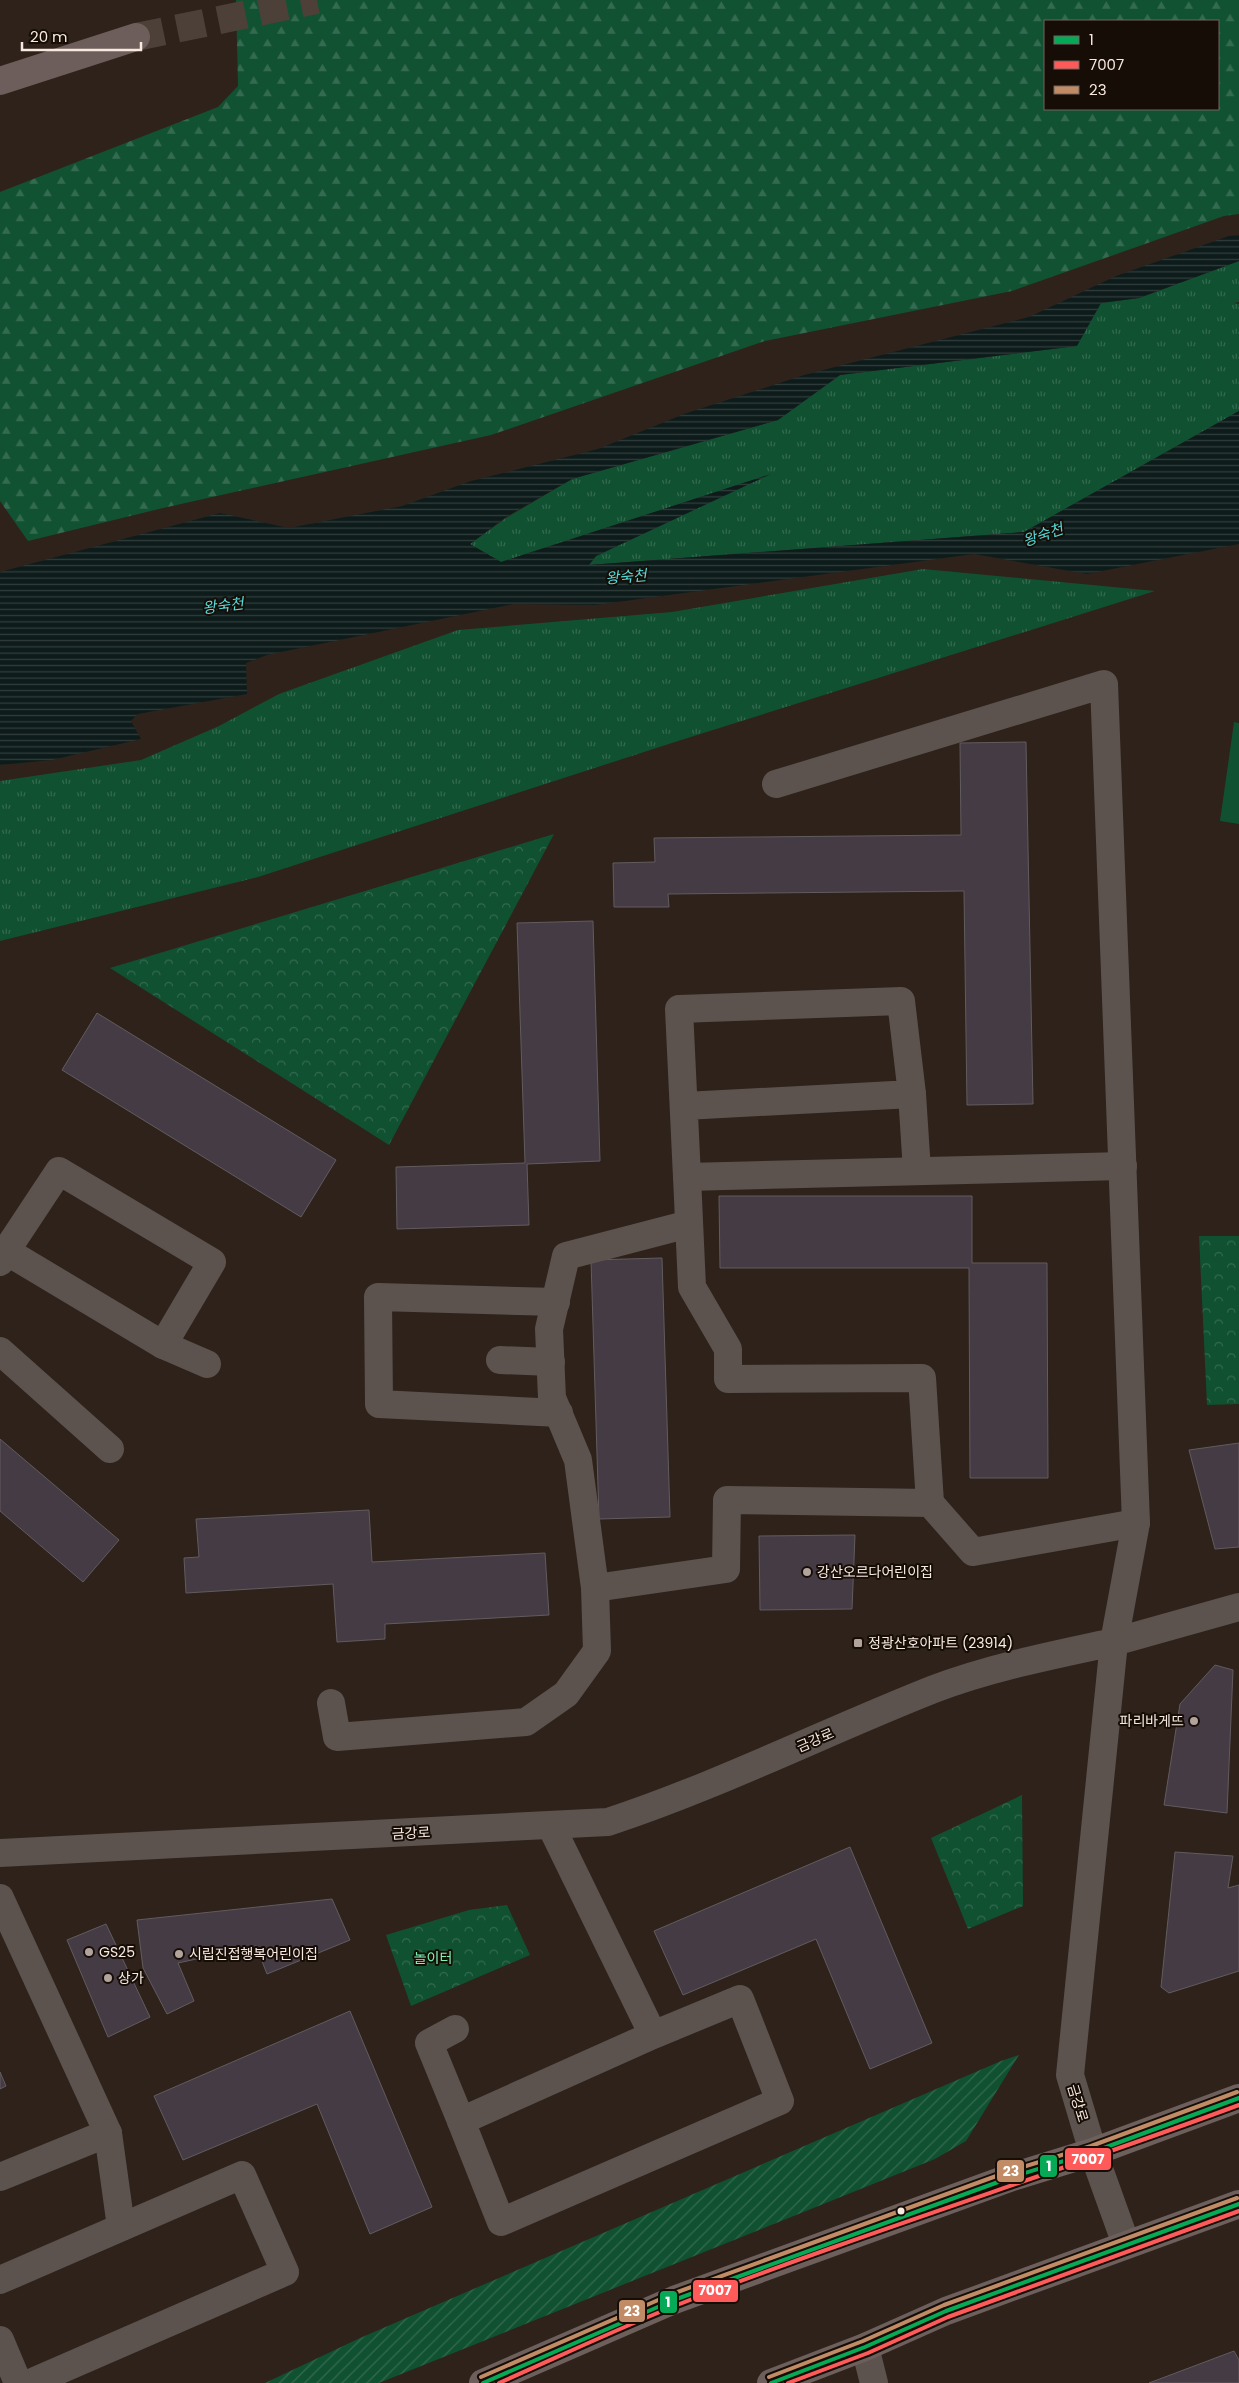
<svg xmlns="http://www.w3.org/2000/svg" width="1239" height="2383" font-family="Poppins,'Noto Sans KR',sans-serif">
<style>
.grass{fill:url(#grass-tufts)}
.forest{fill:url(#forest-firs);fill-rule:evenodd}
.park{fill:url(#park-crowns)}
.garden{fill:url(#garden-furrows)}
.pitch{fill:#105132}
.water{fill:url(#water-rules)}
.building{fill:#453b45;stroke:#625c5e}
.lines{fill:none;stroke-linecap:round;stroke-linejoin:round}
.highway-tunnel{stroke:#4c4039;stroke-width:28;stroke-dasharray:28 14;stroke-linecap:butt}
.minor{stroke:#5c534e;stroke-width:28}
.major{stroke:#6d5f5c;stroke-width:28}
.highway{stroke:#6e5e5b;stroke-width:28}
.bus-1-casing{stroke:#160d07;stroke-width:8}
.bus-2-casing{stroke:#160d07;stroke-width:8}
.bus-3-casing{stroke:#160d07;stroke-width:8}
.bus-1{stroke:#06aa56;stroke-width:4}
.bus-2{stroke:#ff5a5a;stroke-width:4}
.bus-3{stroke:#c18c65;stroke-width:4}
.poi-dot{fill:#b2a49c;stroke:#160d07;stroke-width:2}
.bus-dot{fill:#f9eae1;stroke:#160d07;stroke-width:2}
.labels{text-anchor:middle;stroke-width:4;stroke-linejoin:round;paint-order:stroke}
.poi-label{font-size:14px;fill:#f9eae1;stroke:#160d07;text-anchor:start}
.street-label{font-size:14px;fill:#f9eae1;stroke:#160d07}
.park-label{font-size:14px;fill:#7cf4b3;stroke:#160d07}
.water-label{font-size:15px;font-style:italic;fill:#56dbdb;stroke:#160d07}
.line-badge{stroke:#160d07;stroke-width:2}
.badge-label{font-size:14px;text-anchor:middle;font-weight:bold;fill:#fff}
</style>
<defs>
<pattern id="grass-tufts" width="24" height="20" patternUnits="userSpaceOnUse" patternTransform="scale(1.25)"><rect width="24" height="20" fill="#105132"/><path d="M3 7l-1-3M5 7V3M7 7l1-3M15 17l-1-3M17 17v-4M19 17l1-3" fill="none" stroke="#346a4f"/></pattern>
<pattern id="forest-firs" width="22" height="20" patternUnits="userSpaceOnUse" patternTransform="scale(1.25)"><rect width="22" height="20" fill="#115233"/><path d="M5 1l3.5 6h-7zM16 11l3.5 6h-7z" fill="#346b50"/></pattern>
<pattern id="park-crowns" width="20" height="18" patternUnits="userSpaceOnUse" patternTransform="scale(1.25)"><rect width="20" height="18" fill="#105132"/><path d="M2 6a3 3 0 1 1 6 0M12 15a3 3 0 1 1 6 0" fill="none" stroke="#346a4f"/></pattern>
<pattern id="garden-furrows" width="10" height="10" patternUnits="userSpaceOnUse" patternTransform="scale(1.25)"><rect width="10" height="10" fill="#105132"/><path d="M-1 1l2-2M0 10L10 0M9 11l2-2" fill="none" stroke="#346a4f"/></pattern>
<pattern id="water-rules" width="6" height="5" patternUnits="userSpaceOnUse" patternTransform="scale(1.25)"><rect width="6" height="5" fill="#0d1c1b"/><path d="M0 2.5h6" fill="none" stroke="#313d3c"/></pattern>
</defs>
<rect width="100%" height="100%" fill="#2e221b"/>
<g class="grass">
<path d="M 1239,261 L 1239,302 L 1234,303 L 1239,304 L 1239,411 L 1024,532 L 589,565 L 596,556 L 765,476 L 501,562 L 470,544 L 506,518 L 572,479 L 778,420 L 840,375 L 1076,346 L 1101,303 L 1139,298 Z"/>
<path d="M 923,569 L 1155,591 L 678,741 L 258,877 L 0,941 L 0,781 L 141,760 L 219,726 L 279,694 L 458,630 L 672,612 Z"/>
</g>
<path class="forest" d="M 236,0 L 1239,0 L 1239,214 L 1224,216 L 1012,291 L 765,341 L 491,435 L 163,508 L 28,541 L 0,501 L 0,192 L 218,107 L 238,86 ZM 1045,21 L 1218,21 L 1218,109 L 1045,109 Z"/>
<g class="park">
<path d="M 554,834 L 389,1145 L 110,968 Z"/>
<path d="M 1199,1236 L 1239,1236 L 1239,1404 L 1207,1405 Z"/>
<path d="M 1022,1795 L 1023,1906 L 968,1929 L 931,1838 Z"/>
<path d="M 507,1905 L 530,1955 L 411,2006 L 386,1935 L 469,1910 Z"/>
</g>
<path class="garden" d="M 1019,2055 L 966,2141 L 935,2159 L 379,2383 L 265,2383 L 360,2338 L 1001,2061 Z"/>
<path class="pitch" d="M 1234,722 L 1239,723 L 1239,824 L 1220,821 Z"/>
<path class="water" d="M 1239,235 L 1239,261 L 1139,298 L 1101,303 L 1077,346 L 840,375 L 778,420 L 572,479 L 506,517 L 470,544 L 501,562 L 771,474 L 596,556 L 589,565 L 1024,532 L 1239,411 L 1239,544 L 1087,574 L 974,554 L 595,605 L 514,604 L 267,655 L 246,663 L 247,694 L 138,714 L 131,721 L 141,739 L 52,760 L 0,765 L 0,572 L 220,513 L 289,528 L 402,506 L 471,481 L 598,449 L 684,414 L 804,375 L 1029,317 L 1116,276 L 1229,236 Z"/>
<g class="building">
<path d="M 1026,742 L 1033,1104 L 967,1105 L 964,891 L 668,894 L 669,907 L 614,907 L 613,863 L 655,862 L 654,838 L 961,835 L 960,743 Z"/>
<path d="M 593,921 L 600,1161 L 527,1164 L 529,1225 L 397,1229 L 396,1167 L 525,1163 L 517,923 Z"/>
<path d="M 97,1013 L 336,1160 L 301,1217 L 62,1070 Z"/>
<path d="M 719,1196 L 972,1196 L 972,1263 L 1047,1263 L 1048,1478 L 970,1478 L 969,1268 L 720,1268 Z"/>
<path d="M 662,1258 L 670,1517 L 599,1519 L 591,1260 Z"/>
<path d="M 0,1439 L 119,1540 L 83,1582 L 0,1511 Z"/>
<path d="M 1239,1443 L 1239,1547 L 1215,1549 L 1189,1450 Z"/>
<path d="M 369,1510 L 372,1562 L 545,1553 L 549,1615 L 385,1624 L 385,1639 L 337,1642 L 333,1584 L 186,1593 L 184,1558 L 199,1557 L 196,1519 Z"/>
<path d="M 855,1535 L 852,1609 L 760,1610 L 759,1536 Z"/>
<path d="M 1215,1665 L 1233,1670 L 1227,1813 L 1164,1805 L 1180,1704 Z"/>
<path d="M 850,1847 L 932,2043 L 870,2069 L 816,1939 L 683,1995 L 654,1931 Z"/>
<path d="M 1175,1852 L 1233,1856 L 1228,1888 L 1239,1885 L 1239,1971 L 1169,1993 L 1161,1987 Z"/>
<path d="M 332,1899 L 350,1940 L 267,1974 L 256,1946 L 178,1963 L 194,2001 L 167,2014 L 143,1968 L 137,1920 Z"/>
<path d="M 106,1924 L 150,2017 L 108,2037 L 67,1940 Z"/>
<path d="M 350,2011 L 432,2207 L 370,2234 L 317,2104 L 183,2160 L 154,2096 Z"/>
<path d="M 0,2072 L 6,2086 L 0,2089 Z"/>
<path d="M 1234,2351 L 1239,2360 L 1239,2383 L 1149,2383 Z"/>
</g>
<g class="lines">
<path class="highway-tunnel" d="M 136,37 L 317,0"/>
<g class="minor">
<path d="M 776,784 L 1104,684 L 1136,1523 L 1114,1642 L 1239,1607"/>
<path d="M 912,1094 L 917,1171"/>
<path d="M 685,1106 L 912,1094 L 901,1001 L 679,1009 L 687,1177 L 1123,1166"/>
<path d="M 687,1177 L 692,1287 L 728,1349 L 728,1379 L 922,1378 L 930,1503"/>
<path d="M 0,1262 L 6,1251 L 59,1171 L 212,1262 L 163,1345 L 6,1251"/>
<path d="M 556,1302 L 378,1297 L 379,1404 L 559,1413"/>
<path d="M 163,1345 L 207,1364"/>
<path d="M 0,1351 L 110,1449"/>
<path d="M 500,1360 L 551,1362"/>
<path d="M 595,1588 L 578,1460 L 552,1398 L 549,1329 L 566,1256 L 689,1224"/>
<path d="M 331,1703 L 337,1737 L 526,1722 L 566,1694 L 597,1651 L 595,1588 L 726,1569 L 727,1500 L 930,1503 L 973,1552 L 1136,1523"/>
<path d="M 551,1826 L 653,2035 L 461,2121 L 501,2222 L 780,2101 L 740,1999 L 653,2035"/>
<path d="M 0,1853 L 608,1822 C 720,1785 825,1732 934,1689 C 992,1667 1054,1655 1114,1642 L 1070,2075 L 1093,2152 L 1126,2244"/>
<path d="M 0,1898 L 108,2133 L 121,2227"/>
<path d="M 455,2029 L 429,2043 L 461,2121"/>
<path d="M 0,2177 L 108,2133"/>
<path d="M 0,2280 L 242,2175 L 285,2272 L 30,2383"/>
<path d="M 0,2340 L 18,2383"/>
<path d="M 865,2347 L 874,2383"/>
</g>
<g class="major">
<path d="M 483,2383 L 674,2300 L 1012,2177 L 1093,2152 L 1239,2098"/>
<path d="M 771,2383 L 865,2347 L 946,2311 L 1239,2204"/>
</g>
<path class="highway" d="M 0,81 L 136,37"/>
<defs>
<g id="bus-1">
<path d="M 483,2383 L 674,2300 L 1012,2177 L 1093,2152 L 1239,2098"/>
<path d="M 771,2383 L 865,2347 L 946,2311 L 1239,2204"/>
</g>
<g id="bus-2">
<path d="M 499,2383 C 558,2357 617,2329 677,2305 C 863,2233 1053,2174 1239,2105"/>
<path d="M 788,2383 L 868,2353 L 948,2317 L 1239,2211"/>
</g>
<g id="bus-3">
<path d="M 481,2377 L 672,2294 L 1010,2171 L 1091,2146 L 1237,2092"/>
<path d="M 769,2377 L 863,2341 L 944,2305 L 1237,2198"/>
</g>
</defs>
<use href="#bus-1" class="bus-1-casing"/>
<use href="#bus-2" class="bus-2-casing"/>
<use href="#bus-3" class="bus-3-casing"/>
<use href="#bus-1" class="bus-1"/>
<use href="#bus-2" class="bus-2"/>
<use href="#bus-3" class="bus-3"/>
</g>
<g class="poi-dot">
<circle cx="807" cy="1572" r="5"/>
<rect x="853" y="1638" width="10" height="10" rx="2.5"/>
<circle cx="1194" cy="1721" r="5"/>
<circle cx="89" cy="1952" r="5"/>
<circle cx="179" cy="1954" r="5"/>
<circle cx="108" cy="1978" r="5"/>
</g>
<circle class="bus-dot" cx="901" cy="2211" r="4.5"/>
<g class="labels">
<g class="poi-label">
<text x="817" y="1577">강산오르다어린이집</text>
<text x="868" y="1648">정광산호아파트 (23914)</text>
<text x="1184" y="1726" text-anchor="end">파리바게뜨</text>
<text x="99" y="1957">GS25</text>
<text x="189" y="1959">시립진접행복어린이집</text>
<text x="118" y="1983">상가</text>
</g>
<g class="street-label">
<text transform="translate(815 1740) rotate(-23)" y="5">금강로</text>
<text transform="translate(411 1833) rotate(-3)" y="5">금강로</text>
<text transform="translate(1078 2103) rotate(73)" y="5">금강로</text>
</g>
<g class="park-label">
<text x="433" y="1963">놀이터</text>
</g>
<g class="water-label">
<text transform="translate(1043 535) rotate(-19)" y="5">왕숙천</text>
<text transform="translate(626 577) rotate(-5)" y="5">왕숙천</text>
<text transform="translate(223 606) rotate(-7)" y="5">왕숙천</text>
</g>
</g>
<g class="line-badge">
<rect x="1064" y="2147" width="48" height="24" rx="5" fill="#ff5a5a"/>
<rect x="1039" y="2154" width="19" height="24" rx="5" fill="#06aa56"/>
<rect x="996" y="2159" width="29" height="24" rx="5" fill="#c18c65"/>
<rect x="692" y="2279" width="47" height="24" rx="5" fill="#ff5a5a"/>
<rect x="659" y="2290" width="19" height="24" rx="5" fill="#06aa56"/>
<rect x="618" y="2299" width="28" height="24" rx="5" fill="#c18c65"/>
</g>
<g class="badge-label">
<text x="1088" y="2164">7007</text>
<text x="1049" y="2171">1</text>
<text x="1011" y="2176">23</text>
<text x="715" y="2295">7007</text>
<text x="668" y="2307">1</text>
<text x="632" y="2316">23</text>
</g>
<rect x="1044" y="20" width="175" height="90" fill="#160d07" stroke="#71655e"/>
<rect x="1054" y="36" width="25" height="8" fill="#06aa56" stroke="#71655e"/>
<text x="1089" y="45" font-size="15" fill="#f9eae1">1</text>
<rect x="1054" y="61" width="25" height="8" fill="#ff5a5a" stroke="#71655e"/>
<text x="1089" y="70" font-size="15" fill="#f9eae1">7007</text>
<rect x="1054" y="86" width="25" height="8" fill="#c18c65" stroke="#71655e"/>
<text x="1089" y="95" font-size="15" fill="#f9eae1">23</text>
<path d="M22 42v8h119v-8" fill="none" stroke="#f9eae1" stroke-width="2.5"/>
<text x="30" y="42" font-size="15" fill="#f9eae1" stroke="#160d07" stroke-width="4" paint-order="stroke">20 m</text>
</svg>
